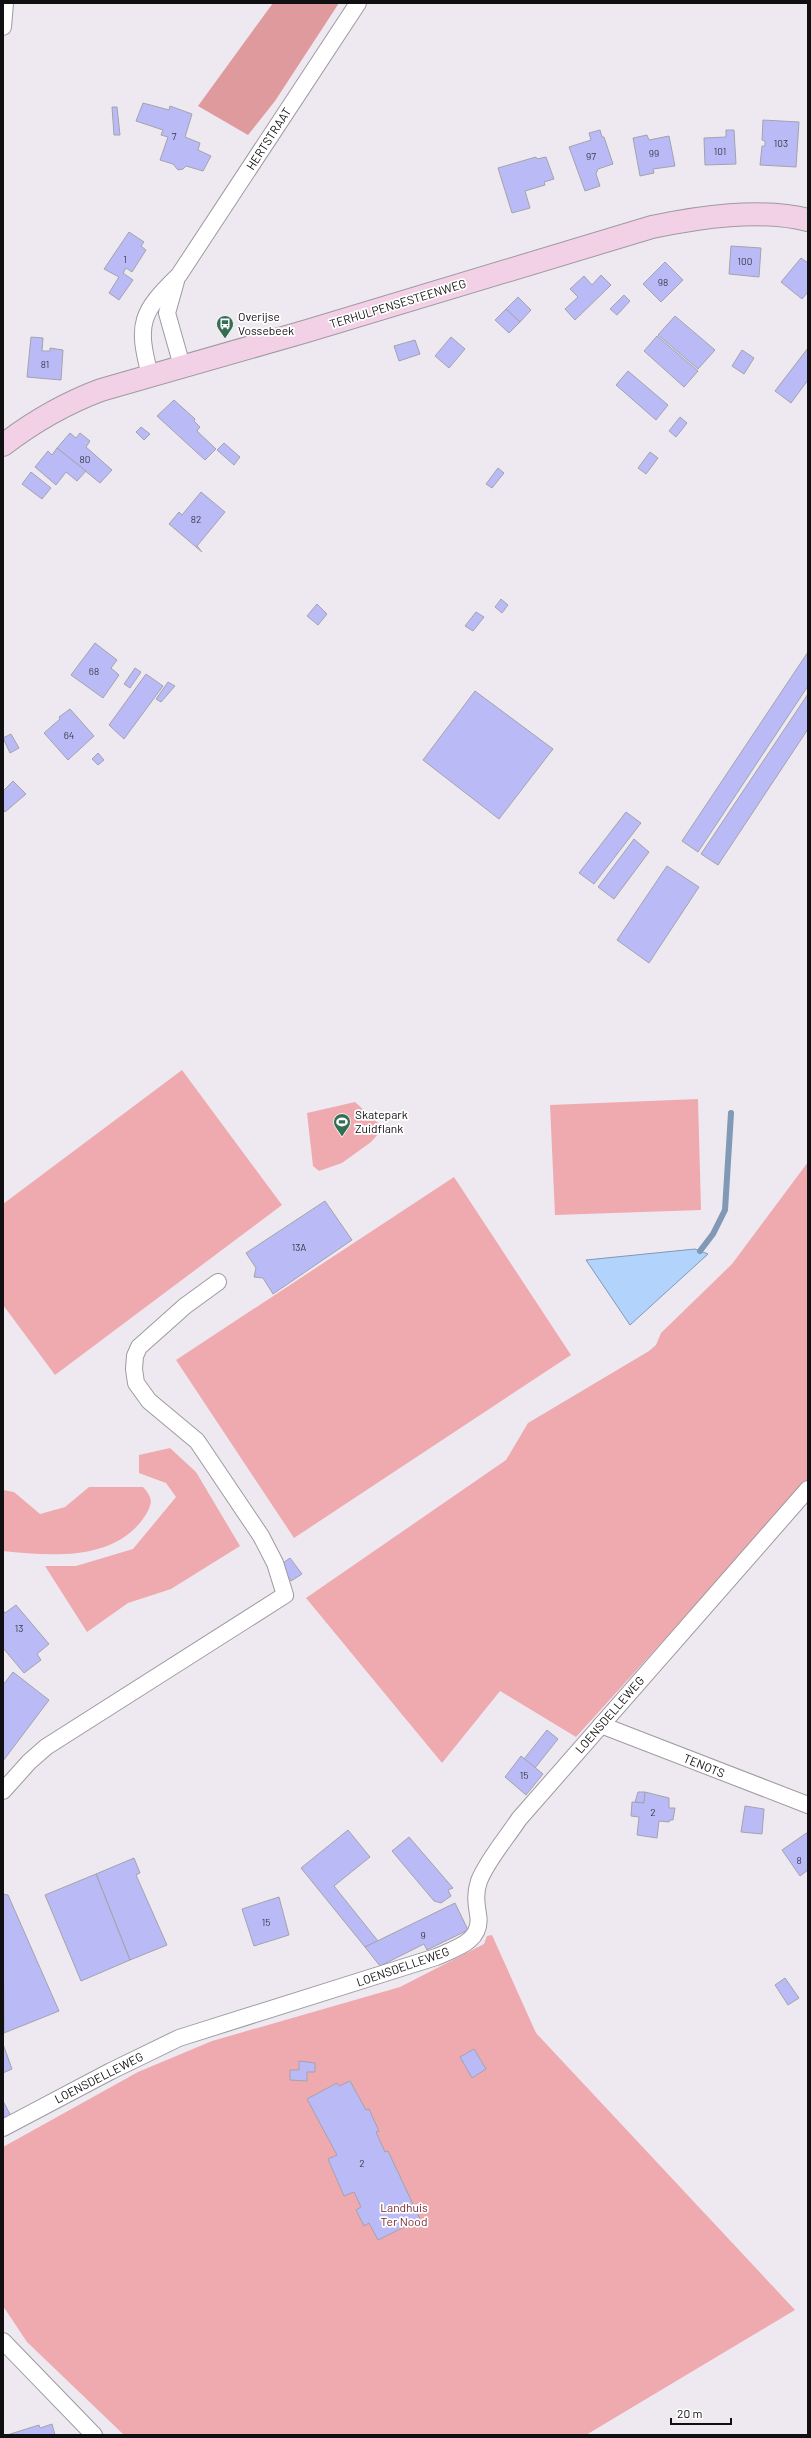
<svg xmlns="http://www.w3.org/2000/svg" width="811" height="2438" font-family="Barlow,sans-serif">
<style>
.green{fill:#efaaaf}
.forest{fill:#df9a9e}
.water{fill:#b2d3fc;stroke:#8198b6}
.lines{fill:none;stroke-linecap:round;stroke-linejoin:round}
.stream{stroke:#8198b6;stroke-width:6}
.building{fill:#babbf6;stroke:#a3a3ab}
.street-casing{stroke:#9e9aa0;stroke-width:18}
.secondary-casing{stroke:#9e9aa0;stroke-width:24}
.street{stroke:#fff;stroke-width:16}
.secondary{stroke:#f2d0e5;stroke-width:22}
.labels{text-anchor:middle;stroke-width:3.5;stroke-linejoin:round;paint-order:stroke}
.number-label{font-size:10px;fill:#3a3a4a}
.street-label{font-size:12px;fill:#100f11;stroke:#fff}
.poi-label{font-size:12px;fill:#100f11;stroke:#fff;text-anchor:start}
.park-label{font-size:12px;fill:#7c2a36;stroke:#fff}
</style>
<rect width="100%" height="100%" fill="#eee9f1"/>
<g class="green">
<path d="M 182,1070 L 282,1205 L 55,1375 L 3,1305 L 3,1204 Z"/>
<path d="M 698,1099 L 701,1210 L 555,1215 L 550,1105 Z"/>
<path d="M 355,1102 L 378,1123 L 379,1133 L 371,1142 L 342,1163 L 319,1171 L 313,1166 L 307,1113 Z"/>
<path d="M 808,1162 L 808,1481 L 576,1737 L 500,1691 L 442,1763 L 306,1598 L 506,1460 L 528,1423 L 649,1351 L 656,1345 L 661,1333 L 732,1264 Z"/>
<path d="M 454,1177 L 571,1355 L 294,1538 L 176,1360 Z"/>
<path d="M 170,1448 L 196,1472 L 240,1546 L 171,1589 L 128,1603 L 87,1632 L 45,1566 L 76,1566 L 133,1549 L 176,1497 L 166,1483 L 139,1473 L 139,1455 Z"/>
<path d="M 89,1487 L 143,1487 C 153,1498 153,1503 145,1516 C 115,1562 50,1556 3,1551 L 3,1490 L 14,1492 L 40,1514 L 65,1507 Z"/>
<path d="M 492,1935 L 536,2033 L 795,2310 L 586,2435 L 124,2435 L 27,2342 L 3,2306 L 3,2147 L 138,2072 L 212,2041 L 400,1987 L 484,1944 L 487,1936 Z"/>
</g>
<path class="forest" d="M 273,3 L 339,3 L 275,101 L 248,135 L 198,106 Z"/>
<path class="water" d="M 695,1249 L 708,1254 L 630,1325 L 586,1260 Z"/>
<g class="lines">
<path class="stream" d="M 700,1251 L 713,1234 L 725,1210 L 731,1113"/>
</g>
<g class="building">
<path d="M 143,103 L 169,110 L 170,106 L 192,114 L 185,137 L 200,143 L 198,150 L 211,156 L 203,171 L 186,166 L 183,169 L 178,170 L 173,164 L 160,160 L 168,137 L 161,135 L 163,130 L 136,121 Z"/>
<path d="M 112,107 L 117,107 L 120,135 L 114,135 Z"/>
<path d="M 763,120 L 799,122 L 796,167 L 760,165 L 762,146 L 765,146 L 765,141 L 762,140 Z"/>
<path d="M 600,130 L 602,137 L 604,137 L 613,164 L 598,169 L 596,174 L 600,186 L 585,191 L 569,147 L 591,140 L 589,133 Z"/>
<path d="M 726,130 L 734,130 L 736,164 L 705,165 L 704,138 L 726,137 Z"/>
<path d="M 647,135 L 649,140 L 669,136 L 675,166 L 653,169 L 654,173 L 640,176 L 633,138 Z"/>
<path d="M 536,157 L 537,159 L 546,157 L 554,179 L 544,182 L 545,185 L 525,191 L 530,208 L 512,213 L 498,168 Z"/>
<path d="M 129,232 L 144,242 L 141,246 L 146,250 L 132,272 L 126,268 L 123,273 L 133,280 L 119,300 L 109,293 L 119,277 L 104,269 Z"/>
<path d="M 731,246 L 761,248 L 759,277 L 729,274 Z"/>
<path d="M 801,258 L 808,263 L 808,292 L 802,299 L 781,282 Z"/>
<path d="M 665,262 L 683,280 L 661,302 L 643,284 Z"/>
<path d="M 601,275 L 611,285 L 575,320 L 565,309 L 578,297 L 570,289 L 584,276 L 592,285 Z"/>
<path d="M 624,295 L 630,301 L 617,315 L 610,309 Z"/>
<path d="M 518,297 L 531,310 L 520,322 L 506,309 Z"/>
<path d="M 506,309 L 520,322 L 509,333 L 495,320 Z"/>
<path d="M 675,316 L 715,350 L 698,369 L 658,335 Z"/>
<path d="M 657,336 L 698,371 L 684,387 L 644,351 Z"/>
<path d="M 31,337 L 43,338 L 42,351 L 50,351 L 50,348 L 63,350 L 61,380 L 27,377 Z"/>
<path d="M 451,337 L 465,349 L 449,368 L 435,356 Z"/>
<path d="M 415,340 L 420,354 L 399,361 L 394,346 Z"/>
<path d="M 808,348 L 808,380 L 791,403 L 775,391 Z"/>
<path d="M 742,350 L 754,358 L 744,374 L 732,366 Z"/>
<path d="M 628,371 L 668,405 L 656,420 L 616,385 Z"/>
<path d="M 174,400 L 195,419 L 194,421 L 200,427 L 197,431 L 216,449 L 205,460 L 157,416 Z"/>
<path d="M 680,417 L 687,423 L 676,437 L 669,431 Z"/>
<path d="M 141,427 L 150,434 L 144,440 L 136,432 Z"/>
<path d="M 70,433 L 76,438 L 80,433 L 90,441 L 86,447 L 112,470 L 100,483 L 57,448 Z"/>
<path d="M 224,443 L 240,457 L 234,465 L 217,450 Z"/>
<path d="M 57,448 L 86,471 L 77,481 L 66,472 L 56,485 L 35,467 L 48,451 L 52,455 Z"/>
<path d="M 650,452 L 658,458 L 646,474 L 638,468 Z"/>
<path d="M 498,468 L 504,473 L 492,488 L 486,484 Z"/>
<path d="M 31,472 L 51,488 L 42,499 L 22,484 Z"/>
<path d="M 201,492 L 225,512 L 197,546 L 202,552 L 169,524 L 179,512 L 182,515 Z"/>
<path d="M 501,599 L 508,605 L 502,613 L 495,607 Z"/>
<path d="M 317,604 L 327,614 L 318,625 L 307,616 Z"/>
<path d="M 476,612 L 484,617 L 473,631 L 465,626 Z"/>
<path d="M 95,643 L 117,660 L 111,668 L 119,675 L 103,698 L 71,675 Z"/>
<path d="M 808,652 L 808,686 L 698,852 L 682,841 Z"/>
<path d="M 135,668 L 141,672 L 130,688 L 124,684 Z"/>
<path d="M 146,674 L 163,686 L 124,739 L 109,725 Z"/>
<path d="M 168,682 L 175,686 L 161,702 L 156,699 Z"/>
<path d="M 475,691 L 553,749 L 499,819 L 423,760 Z"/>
<path d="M 808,694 L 808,729 L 718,865 L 701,854 Z"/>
<path d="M 70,709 L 94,736 L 68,760 L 44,733 L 60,719 L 59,717 Z"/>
<path d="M 11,734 L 19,748 L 10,753 L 3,738 Z"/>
<path d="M 98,753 L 104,760 L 98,765 L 92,759 Z"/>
<path d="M 13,781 L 26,794 L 5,812 L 3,809 L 3,791 Z"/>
<path d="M 626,812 L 641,823 L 594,884 L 579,873 Z"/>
<path d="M 634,839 L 649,852 L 614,899 L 598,887 Z"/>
<path d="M 667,866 L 699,887 L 649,963 L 617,940 Z"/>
<path d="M 325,1201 L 352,1240 L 273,1294 L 263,1278 L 254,1277 L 256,1268 L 246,1253 Z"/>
<path d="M 290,1558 L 302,1574 L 291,1581 L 280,1565 Z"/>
<path d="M 16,1605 L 49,1644 L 37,1654 L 41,1660 L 24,1673 L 3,1648 L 3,1610 L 5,1613 Z"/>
<path d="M 13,1672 L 49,1700 L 3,1761 L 3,1685 Z"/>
<path d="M 547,1730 L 558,1739 L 535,1768 L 524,1759 Z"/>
<path d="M 521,1756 L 543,1774 L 526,1795 L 505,1777 Z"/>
<path d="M 638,1792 L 645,1792 L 644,1803 L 635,1802 Z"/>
<path d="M 645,1792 L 669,1798 L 669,1808 L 675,1808 L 673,1820 L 670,1820 L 669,1822 L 659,1821 L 657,1838 L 637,1835 L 639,1817 L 631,1816 L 632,1802 L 644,1803 Z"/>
<path d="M 745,1806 L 764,1809 L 762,1834 L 741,1832 Z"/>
<path d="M 348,1830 L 370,1857 L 334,1886 L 378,1941 L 365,1947 L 301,1868 Z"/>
<path d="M 808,1832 L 808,1870 L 800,1876 L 782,1850 Z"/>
<path d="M 409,1837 L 453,1888 L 448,1890 L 451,1896 L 441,1903 L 434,1901 L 392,1851 Z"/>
<path d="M 134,1858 L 140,1873 L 136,1875 L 167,1945 L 130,1960 L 96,1874 Z"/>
<path d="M 96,1874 L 130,1960 L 81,1981 L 45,1895 Z"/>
<path d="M 3,1894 L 8,1895 L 59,2011 L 4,2033 Z"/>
<path d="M 279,1897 L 289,1935 L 254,1946 L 242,1909 Z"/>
<path d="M 455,1903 L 468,1930 L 427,1950 L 424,1944 L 380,1966 L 365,1947 Z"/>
<path d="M 785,1978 L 799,1998 L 788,2005 L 775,1985 Z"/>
<path d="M 3,2044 L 12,2069 L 3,2073 Z"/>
<path d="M 474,2049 L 486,2069 L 472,2078 L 460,2057 Z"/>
<path d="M 299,2061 L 315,2063 L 315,2072 L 307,2072 L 307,2081 L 290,2080 L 290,2070 L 299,2070 Z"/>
<path d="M 350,2081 L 366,2110 L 369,2109 L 379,2131 L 376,2132 L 385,2152 L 388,2151 L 420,2219 L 378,2240 L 369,2223 L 364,2226 L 356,2210 L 361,2207 L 354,2192 L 344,2196 L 328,2159 L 337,2155 L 307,2099 L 337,2083 L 339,2086 Z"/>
<path d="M 3,2101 L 11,2116 L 3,2120 Z"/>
<path d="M 52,2424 L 55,2435 L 7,2435 L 39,2425 L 40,2428 Z"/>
</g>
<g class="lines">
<defs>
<g id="street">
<path d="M 3,27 L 5,3"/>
<path d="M 176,281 L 167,313 L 182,366"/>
<path d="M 150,375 C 136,323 141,312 179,275 L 358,3"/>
<path d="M 601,1725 L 808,1805"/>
<path d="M 3,1791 L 29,1762 L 46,1747 L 285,1595 L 275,1563 L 261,1536 L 197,1441 L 149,1401 L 136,1383 L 134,1369 L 135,1356 L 139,1347 L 185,1306 L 218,1282"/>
<path d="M 3,2128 L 111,2071 L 179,2038 L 436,1957 C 457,1948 483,1941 478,1914 C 476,1902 475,1893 479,1881 C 488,1859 506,1839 519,1819 L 808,1489"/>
<path d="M 3,2341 L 94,2435"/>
</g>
<path id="secondary" d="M 3,445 C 33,422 66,403 101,390 L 307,331 L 652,227 C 700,217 759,208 808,220"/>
</defs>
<use href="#street" class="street-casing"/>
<use href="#secondary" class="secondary-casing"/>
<use href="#street" class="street"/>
<use href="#secondary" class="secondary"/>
</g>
<defs>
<symbol id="bus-pin" viewBox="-11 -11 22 30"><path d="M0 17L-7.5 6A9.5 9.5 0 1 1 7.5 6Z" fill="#366d55" stroke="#fff"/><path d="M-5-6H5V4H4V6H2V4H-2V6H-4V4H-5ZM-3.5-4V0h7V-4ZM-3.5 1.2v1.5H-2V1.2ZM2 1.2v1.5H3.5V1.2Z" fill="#fff"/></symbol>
<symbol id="stadium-pin" viewBox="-11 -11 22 30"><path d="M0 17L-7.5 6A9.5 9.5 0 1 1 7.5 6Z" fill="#366d55" stroke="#fff"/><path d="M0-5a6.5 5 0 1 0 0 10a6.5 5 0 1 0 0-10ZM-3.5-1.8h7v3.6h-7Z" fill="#fff"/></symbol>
</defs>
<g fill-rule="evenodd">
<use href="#bus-pin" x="215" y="314" width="20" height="27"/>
<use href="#stadium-pin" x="332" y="1112" width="20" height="27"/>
</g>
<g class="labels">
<g class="number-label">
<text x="174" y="140">7</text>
<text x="781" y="147">103</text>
<text x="720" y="155">101</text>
<text x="654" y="157">99</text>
<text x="591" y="160">97</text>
<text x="125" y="263">1</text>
<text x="745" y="265">100</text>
<text x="663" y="286">98</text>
<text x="45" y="368">81</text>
<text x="85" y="463">80</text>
<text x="196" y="523">82</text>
<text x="94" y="675">68</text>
<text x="69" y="739">64</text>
<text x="299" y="1251">13A</text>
<text x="19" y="1632">13</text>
<text x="524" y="1779">15</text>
<text x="653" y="1816">2</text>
<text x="799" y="1864">8</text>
<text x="266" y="1926">15</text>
<text x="423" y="1939">9</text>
<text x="362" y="2167">2</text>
</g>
<g class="street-label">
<text transform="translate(269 139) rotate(-57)" y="4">HERTSTRAAT</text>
<text transform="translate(398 304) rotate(-17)" y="4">TERHULPENSESTEENWEG</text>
<text transform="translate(610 1715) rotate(-49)" y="4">LOENSDELLEWEG</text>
<text transform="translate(704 1766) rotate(22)" y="4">TENOTS</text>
<text transform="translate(403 1967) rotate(-19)" y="4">LOENSDELLEWEG</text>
<text transform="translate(99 2078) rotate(-27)" y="4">LOENSDELLEWEG</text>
</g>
<g class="poi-label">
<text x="238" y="321">Overijse<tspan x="238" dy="14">Vossebeek</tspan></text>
<text x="355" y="1119">Skatepark<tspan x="355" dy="14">Zuidflank</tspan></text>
</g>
<g class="park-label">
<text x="404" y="2212">Landhuis<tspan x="404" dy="14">Ter Nood</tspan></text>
</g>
</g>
<rect width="811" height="2438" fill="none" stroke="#100f11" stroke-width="8"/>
<path d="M671 2418v6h60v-6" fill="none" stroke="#100f11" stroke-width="2"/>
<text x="677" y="2418" font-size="12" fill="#100f11" stroke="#ffffff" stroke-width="3" paint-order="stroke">20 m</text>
</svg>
